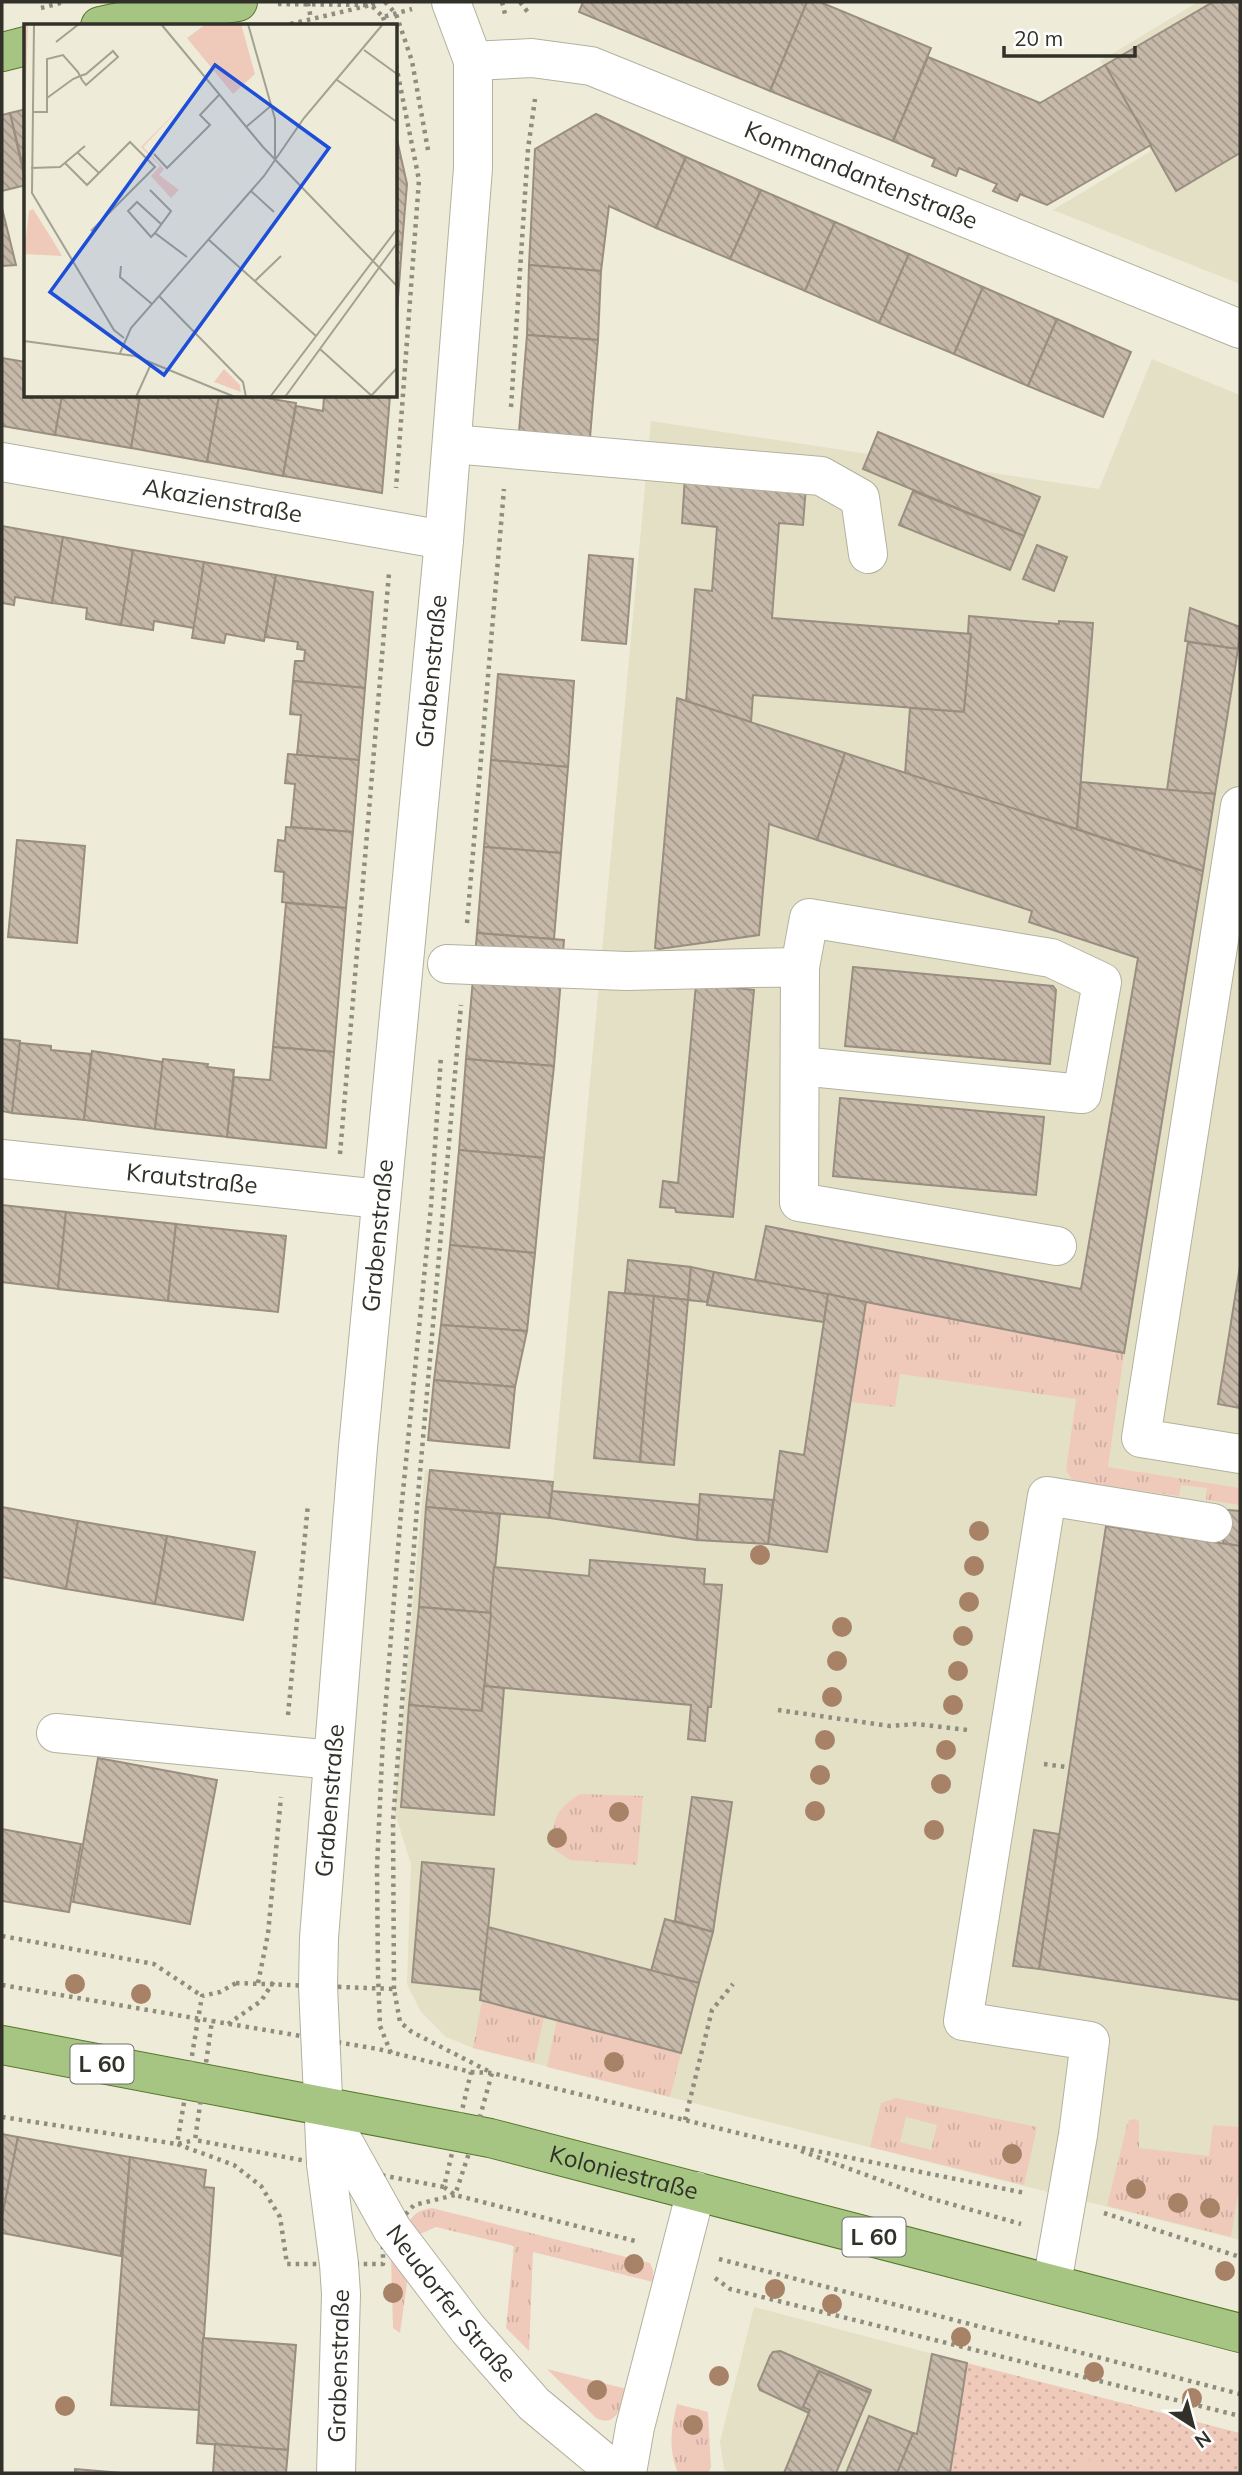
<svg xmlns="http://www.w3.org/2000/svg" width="1242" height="2475" font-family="Mulish,sans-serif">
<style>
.built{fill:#e3e0c5}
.grass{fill:url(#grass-tufts);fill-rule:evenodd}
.park{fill:url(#park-dots)}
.pitch{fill:#efcabb}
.building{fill:url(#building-back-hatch);stroke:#9a8e80;stroke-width:2}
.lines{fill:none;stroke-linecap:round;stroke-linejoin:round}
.minor-casing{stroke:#b3b19e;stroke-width:40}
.major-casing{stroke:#57762d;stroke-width:40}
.path{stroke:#8e8d7f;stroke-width:4.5;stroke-dasharray:3.5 5;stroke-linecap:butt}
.minor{stroke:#fff;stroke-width:38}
.major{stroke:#a6c482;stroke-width:38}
.tree{fill:#a88266}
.labels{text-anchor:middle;stroke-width:7;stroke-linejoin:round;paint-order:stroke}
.shield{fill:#fff;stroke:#6f6e69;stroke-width:2}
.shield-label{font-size:23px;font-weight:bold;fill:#313029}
.street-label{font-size:24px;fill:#313029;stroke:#fff}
.inset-road{fill:none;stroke:#a2a192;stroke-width:2}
.view{fill:#1d4ed8;fill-opacity:0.15;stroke:#1d4ed8;stroke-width:3.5}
.inset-edge{fill:none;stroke:#313029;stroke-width:3.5}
</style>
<defs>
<pattern id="grass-tufts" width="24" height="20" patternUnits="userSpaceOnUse" patternTransform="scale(1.75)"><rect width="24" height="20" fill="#efcabb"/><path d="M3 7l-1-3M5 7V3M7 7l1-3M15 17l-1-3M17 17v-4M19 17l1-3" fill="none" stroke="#cdaea1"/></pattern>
<pattern id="park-dots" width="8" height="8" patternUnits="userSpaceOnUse" patternTransform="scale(1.75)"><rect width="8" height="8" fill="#efcabb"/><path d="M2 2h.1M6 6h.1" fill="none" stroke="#cdaea1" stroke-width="1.8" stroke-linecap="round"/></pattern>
<pattern id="building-back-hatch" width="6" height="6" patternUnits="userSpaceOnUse" patternTransform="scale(1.75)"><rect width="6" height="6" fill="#c6b9a9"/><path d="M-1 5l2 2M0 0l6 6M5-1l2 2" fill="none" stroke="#a1978a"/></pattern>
</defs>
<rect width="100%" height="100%" fill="#eeecd8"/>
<g class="built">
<path d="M 1198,2 L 1240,2 L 1240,284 L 1053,210 L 1151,151 L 1100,61 Z"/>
<path d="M 1152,359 L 1240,395 L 1240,2240 L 473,2048 L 446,2037 L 421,2012 L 407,1984 L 411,1864 L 394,1810 L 425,1470 L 553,1482 L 651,421 L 1099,489 Z"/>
<path d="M 754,2307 L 967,2363 L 950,2473 L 729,2473 L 724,2469 L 720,2442 Z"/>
</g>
<g class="grass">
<path d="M 866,1302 L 1124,1353 L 1108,1467 L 1240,1488 L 1240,1505 L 1206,1500 L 1207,1488 L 1181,1485 L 1179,1496 L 1073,1481 L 1066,1470 L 1076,1399 L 900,1374 L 895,1407 L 851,1402 Z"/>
<path d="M 580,1794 L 643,1796 L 637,1865 L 570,1860 L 555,1850 C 550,1823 555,1809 580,1794 Z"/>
<path d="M 482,2001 L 544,2017 L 534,2063 L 473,2048 Z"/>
<path d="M 557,2020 L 681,2053 L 670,2097 L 547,2067 Z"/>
<path d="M 896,2098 L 1037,2127 L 1024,2185 L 870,2147 L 881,2103 ZM 906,2117 L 937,2125 L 931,2150 L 900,2142 Z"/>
<path d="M 1134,2119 L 1139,2121 L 1139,2148 L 1209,2156 L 1213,2125 L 1240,2127 L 1240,2182 L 1231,2237 L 1107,2206 L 1127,2125 L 1129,2120 Z"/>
<path d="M 432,2208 L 650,2263 L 653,2270 L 653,2282 L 533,2252 L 529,2351 L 506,2328 L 514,2246 L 436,2227 L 418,2235 L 409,2222 C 415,2212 420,2210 432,2208 Z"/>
<path d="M 391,2258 L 408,2276 L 400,2333 L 393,2328 Z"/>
<path d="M 547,2369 L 627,2389 C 623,2403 617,2429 596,2418 Z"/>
<path d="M 677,2404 L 708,2412 L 711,2467 L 708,2473 L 678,2473 C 668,2449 671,2428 677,2404 Z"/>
</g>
<path class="park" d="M 967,2363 L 1240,2433 L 1240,2473 L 950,2473 Z"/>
<path class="pitch" d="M 1080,2457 L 1138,2473 L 1076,2473 Z"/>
<g class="building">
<path d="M 583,2 L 807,2 L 770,91 L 579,12 Z"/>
<path d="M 807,2 L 820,2 L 931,48 L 893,141 L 770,91 Z"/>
<path d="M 1213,2 L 1240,2 L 1240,153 L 1176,191 L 1105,65 Z"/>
<path d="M 928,57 L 1040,103 L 1105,65 L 1151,145 L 1047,205 L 1020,194 L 1017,201 L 993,191 L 997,184 L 959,168 L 956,176 L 932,166 L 935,159 L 893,141 Z"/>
<path d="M 26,109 L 26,179 L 10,113 Z"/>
<path d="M 10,113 L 26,185 L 2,191 L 2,115 Z"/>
<path d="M 596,114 L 686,157 L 656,228 L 609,206 L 601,271 L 529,265 L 535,149 Z"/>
<path d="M 396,135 L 407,184 L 402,245 L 396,244 Z"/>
<path d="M 686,157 L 761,190 L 730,259 L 656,228 Z"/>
<path d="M 761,190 L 835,222 L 805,291 L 730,259 Z"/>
<path d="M 2,208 L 16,265 L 2,266 Z"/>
<path d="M 835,222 L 909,254 L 879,323 L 805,291 Z"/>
<path d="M 396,244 L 402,245 L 396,325 Z"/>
<path d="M 909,254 L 983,287 L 954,354 L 879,323 Z"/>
<path d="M 529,265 L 601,271 L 598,340 L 527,335 Z"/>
<path d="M 983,287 L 1057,319 L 1028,386 L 954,354 Z"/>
<path d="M 1057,319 L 1131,352 L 1103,417 L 1028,386 Z"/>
<path d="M 527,335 L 598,340 L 590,438 L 519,432 Z"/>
<path d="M 2,358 L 26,362 L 26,396 L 62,396 L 55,435 L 2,426 Z"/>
<path d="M 62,396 L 140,396 L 131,448 L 55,435 Z"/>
<path d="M 140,396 L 219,396 L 207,462 L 131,448 Z"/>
<path d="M 219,396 L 255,396 L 296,403 L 283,476 L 207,462 Z"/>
<path d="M 324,396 L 390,396 L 382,493 L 283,476 L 296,406 L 323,411 Z"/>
<path d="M 878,432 L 1040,497 L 1024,536 L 863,469 Z"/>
<path d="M 685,476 L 806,486 L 803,525 L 779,523 L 772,618 L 971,634 L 964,712 L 753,695 L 751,722 L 686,701 L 695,589 L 712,591 L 717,527 L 682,523 Z"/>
<path d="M 913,491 L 1024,536 L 1010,570 L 899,525 Z"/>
<path d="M 2,526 L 63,537 L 52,603 L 15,597 L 14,605 L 2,603 Z"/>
<path d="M 63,537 L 133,550 L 121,625 L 86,619 L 87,608 L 52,603 Z"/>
<path d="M 1037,545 L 1067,557 L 1054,591 L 1023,579 Z"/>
<path d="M 133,550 L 204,562 L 194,628 L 154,621 L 153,630 L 121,625 Z"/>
<path d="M 589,555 L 633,559 L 626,644 L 582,640 Z"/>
<path d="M 204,562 L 276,575 L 264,641 L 226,634 L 224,643 L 192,638 Z"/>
<path d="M 276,575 L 373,592 L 365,688 L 293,681 L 295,661 L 304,661 L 305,650 L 297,649 L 298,642 L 265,637 Z"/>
<path d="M 1190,608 L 1240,627 L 1238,649 L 1185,641 Z"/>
<path d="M 969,616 L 1059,624 L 1059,621 L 1093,623 L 1077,829 L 905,774 L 910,708 L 964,712 L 971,634 L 968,633 Z"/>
<path d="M 1188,642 L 1238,649 L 1215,794 L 1167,790 Z"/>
<path d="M 498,674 L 574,681 L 568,767 L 491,760 Z"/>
<path d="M 293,681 L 365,688 L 359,760 L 297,755 L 301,715 L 290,714 Z"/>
<path d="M 677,698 L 845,753 L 817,840 L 769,824 L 759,935 L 659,949 L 655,948 Z"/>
<path d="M 845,753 L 1203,871 L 1124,1353 L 755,1280 L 766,1226 L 1081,1289 L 1138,958 L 1029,922 L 1032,911 L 817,840 Z"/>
<path d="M 288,754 L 359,760 L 353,832 L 291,827 L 295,784 L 285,783 Z"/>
<path d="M 491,760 L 568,767 L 561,853 L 484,847 Z"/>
<path d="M 1081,782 L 1215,794 L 1203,871 L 1077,829 Z"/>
<path d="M 286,827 L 353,832 L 346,908 L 282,902 L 284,872 L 275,871 L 278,840 L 285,841 Z"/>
<path d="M 17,840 L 85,846 L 77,943 L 8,937 Z"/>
<path d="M 484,847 L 561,853 L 554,939 L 477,933 Z"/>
<path d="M 286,903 L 346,908 L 334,1052 L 273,1047 Z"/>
<path d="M 477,933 L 564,940 L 554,1066 L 466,1059 Z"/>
<path d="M 853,967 L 1053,986 L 1056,990 L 1050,1064 L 845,1046 Z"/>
<path d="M 696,984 L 754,990 L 733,1217 L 676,1212 L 675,1208 L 660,1207 L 663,1181 L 678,1183 Z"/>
<path d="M 2,1039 L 20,1041 L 12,1113 L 2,1111 Z"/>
<path d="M 20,1043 L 51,1046 L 51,1050 L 91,1054 L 84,1120 L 12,1113 Z"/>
<path d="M 273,1047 L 334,1052 L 326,1148 L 227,1137 L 234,1077 L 270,1080 Z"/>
<path d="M 92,1051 L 163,1062 L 155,1129 L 84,1120 Z"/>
<path d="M 163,1059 L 208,1064 L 207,1067 L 234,1070 L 227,1137 L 155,1129 Z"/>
<path d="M 466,1059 L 554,1066 L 544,1158 L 459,1150 Z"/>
<path d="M 840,1098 L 1044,1117 L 1036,1195 L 833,1176 Z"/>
<path d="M 459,1150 L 544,1158 L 535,1253 L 450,1245 Z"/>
<path d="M 2,1205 L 66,1212 L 58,1289 L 2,1282 Z"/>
<path d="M 66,1212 L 176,1224 L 168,1301 L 58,1289 Z"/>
<path d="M 176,1224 L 286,1236 L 278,1312 L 168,1301 Z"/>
<path d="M 450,1245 L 535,1253 L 527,1331 L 441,1325 Z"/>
<path d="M 628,1260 L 691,1267 L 688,1300 L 625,1293 Z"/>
<path d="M 1240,1266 L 1240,1408 L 1218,1404 Z"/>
<path d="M 691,1267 L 714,1272 L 707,1302 L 688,1300 Z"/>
<path d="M 714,1272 L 828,1294 L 824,1322 L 707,1305 Z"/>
<path d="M 609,1292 L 654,1296 L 640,1462 L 594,1458 Z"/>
<path d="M 828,1294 L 866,1302 L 827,1552 L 768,1544 L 780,1451 L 804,1455 Z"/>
<path d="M 654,1296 L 688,1300 L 674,1465 L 640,1462 Z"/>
<path d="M 441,1325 L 527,1331 L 515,1387 L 434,1380 Z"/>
<path d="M 434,1380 L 515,1387 L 509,1448 L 428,1440 Z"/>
<path d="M 430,1470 L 553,1482 L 549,1518 L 426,1507 Z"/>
<path d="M 552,1491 L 700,1505 L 697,1540 L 549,1518 Z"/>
<path d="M 700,1494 L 773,1500 L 768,1544 L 697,1540 Z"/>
<path d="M 2,1507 L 78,1521 L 66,1589 L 2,1577 Z"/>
<path d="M 426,1507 L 500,1514 L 491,1613 L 419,1607 Z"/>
<path d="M 1228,1510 L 1240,1511 L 1240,1546 L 1223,1543 Z"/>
<path d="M 78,1521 L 167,1536 L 155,1604 L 66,1589 Z"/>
<path d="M 1106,1526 L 1240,1546 L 1240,2000 L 1039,1969 Z"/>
<path d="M 167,1536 L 255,1552 L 243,1620 L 155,1604 Z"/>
<path d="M 590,1560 L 705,1569 L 704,1584 L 722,1585 L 711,1707 L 708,1707 L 705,1741 L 688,1739 L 691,1705 L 484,1686 L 494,1567 L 589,1576 Z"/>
<path d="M 419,1607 L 491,1613 L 482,1711 L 409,1705 Z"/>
<path d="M 484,1686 L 504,1688 L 494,1815 L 401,1807 L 409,1705 L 482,1711 Z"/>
<path d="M 98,1758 L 217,1780 L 190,1924 L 73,1902 Z"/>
<path d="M 692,1797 L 732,1802 L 713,1932 L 675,1921 Z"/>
<path d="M 2,1829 L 81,1844 L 69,1912 L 2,1901 Z"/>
<path d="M 1034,1830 L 1059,1834 L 1039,1969 L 1013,1966 Z"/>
<path d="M 422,1862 L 494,1869 L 482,1990 L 412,1982 Z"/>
<path d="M 665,1919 L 713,1932 L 699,1983 L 651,1971 Z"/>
<path d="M 488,1927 L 699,1983 L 681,2053 L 480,2000 Z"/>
<path d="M 2,2134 L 18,2137 L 2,2217 Z"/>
<path d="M 18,2137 L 130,2157 L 121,2256 L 2,2233 L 2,2217 Z"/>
<path d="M 130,2157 L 206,2170 L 204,2187 L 214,2188 L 199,2410 L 111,2405 Z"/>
<path d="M 203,2338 L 296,2345 L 288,2450 L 197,2443 Z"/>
<path d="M 780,2351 L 871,2390 L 870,2393 L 819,2371 L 803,2407 L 810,2410 L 809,2413 L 760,2390 L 758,2385 L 770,2356 L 773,2352 Z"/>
<path d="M 932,2354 L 967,2363 L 950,2473 L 897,2473 L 913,2433 L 917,2434 Z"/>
<path d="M 819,2371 L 870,2393 L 836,2473 L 784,2473 L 810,2410 L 803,2407 Z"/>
<path d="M 869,2416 L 913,2433 L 897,2473 L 846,2473 Z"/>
<path d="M 215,2444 L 288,2450 L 286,2473 L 213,2473 Z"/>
<path d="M 75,2469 L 122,2473 L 75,2473 Z"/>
</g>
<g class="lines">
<defs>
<g id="minor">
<path id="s1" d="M 473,61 L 532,58 L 591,66 L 1240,329"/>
<path d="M 452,444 L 821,476 L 860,498 L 868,554"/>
<path id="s2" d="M 2,462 L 444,540"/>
<path d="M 1240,806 L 1141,1438 L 1240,1454"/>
<path d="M 447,964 L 626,971 L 800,967 L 799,1202 L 1057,1246"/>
<path d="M 800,1066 L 1082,1094 L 1102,982 L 1051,958 L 809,918 L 800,967"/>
<path id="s3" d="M 2,1159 L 380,1199"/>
<path d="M 56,1733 L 333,1760"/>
<path id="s4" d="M 327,2112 L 392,2229 L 468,2329 L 534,2404 L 617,2473"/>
<path d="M 1052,2283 L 1078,2135 L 1090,2041 L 963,2021 L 1047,1496 L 1213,1523"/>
<path id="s5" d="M 336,2473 L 341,2294 L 339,2264 L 326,2164 L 318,1986 L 319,1938 L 358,1447 L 444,540 L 473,168 L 473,61 L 451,2"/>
<path d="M 627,2473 L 635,2427 L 696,2191"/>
</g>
<g id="major">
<path d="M 100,26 L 147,16 L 238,2"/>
<path d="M 2,52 L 26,46"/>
<path id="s6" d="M 2,2045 L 490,2138 L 1240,2333"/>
</g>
</defs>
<use href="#minor" class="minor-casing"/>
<use href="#major" class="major-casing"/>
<g class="path">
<path d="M 385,2 L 396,14 L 412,61 L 428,150"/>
<path d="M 502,2 L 506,18"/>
<path d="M 520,2 L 530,15"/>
<path d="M 308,3 L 311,19"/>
<path d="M 278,4 L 371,5 L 378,2"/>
<path d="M 41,8 L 64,2"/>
<path d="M 383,17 L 386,26"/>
<path d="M 282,26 L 371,5 L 383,17 L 412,9"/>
<path d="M 396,65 L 419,180 L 396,488"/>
<path d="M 511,407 L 528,149 L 535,99"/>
<path d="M 467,923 L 504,489"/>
<path d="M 340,1154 L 389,573"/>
<path d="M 778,1710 L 890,1726 L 916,1724 L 968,1730"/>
<path d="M 288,1715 L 308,1504"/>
<path d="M 1044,1764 L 1066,1767"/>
<path d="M 2,1936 L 154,1964 L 202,1996"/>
<path d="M 236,1983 L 394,1989 L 400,2022 L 412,2032 L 492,2073 L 475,2135 L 455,2195 L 414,2205 L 392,2229 L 383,2246 L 383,2264 L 287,2264 L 280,2217 L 261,2186 L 234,2165 L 177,2144 L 202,1996 L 220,1992 Z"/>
<path d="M 258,1983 L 268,1934 L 281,1797"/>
<path d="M 2,1985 L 212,2021"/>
<path d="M 394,1989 L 393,1821 L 417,1507 L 461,1005"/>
<path d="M 212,2021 L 378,2049 L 471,2072 L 444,2187 L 195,2140 Z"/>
<path d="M 228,2024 L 261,2001 L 274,1981"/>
<path d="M 391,2053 L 380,2026 L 378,1975 L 377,1867 L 383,1737 L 401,1512 L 431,1206 L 441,1056"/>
<path d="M 471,2072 L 492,2073 L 787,2145 L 1025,2193"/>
<path d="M 2,2117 L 177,2144 L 195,2140"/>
<path d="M 685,2120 L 712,2010 L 733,1984"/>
<path d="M 801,2151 L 926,2197 L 1021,2224"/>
<path d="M 444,2187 L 455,2195 L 639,2242"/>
<path d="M 1104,2213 L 1240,2257"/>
<path d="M 719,2259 L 1240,2394"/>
<path d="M 715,2278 L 730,2289 L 1240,2416"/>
</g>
<use href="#minor" class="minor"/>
<use href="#major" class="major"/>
</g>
<g class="tree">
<circle cx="979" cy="1531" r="10"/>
<circle cx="760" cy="1555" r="10"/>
<circle cx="974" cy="1566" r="10"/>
<circle cx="969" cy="1602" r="10"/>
<circle cx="842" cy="1627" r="10"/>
<circle cx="963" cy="1636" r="10"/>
<circle cx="837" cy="1661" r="10"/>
<circle cx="958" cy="1671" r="10"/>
<circle cx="832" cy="1697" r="10"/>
<circle cx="953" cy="1705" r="10"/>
<circle cx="825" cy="1740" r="10"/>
<circle cx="946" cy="1750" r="10"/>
<circle cx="820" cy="1775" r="10"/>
<circle cx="941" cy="1784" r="10"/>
<circle cx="815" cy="1811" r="10"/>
<circle cx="619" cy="1812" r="10"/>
<circle cx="934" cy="1830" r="10"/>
<circle cx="557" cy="1838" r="10"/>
<circle cx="75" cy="1984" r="10"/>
<circle cx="141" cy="1994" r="10"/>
<circle cx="614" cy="2062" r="10"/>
<circle cx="1012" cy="2154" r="10"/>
<circle cx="1136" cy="2189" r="10"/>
<circle cx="1178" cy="2203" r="10"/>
<circle cx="1210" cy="2208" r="10"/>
<circle cx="634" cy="2264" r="10"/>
<circle cx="1225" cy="2271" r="10"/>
<circle cx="775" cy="2289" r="10"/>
<circle cx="393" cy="2293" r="10"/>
<circle cx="832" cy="2304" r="10"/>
<circle cx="961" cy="2337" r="10"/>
<circle cx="1094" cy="2372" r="10"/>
<circle cx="719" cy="2376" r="10"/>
<circle cx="597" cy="2390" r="10"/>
<circle cx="1192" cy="2398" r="10"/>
<circle cx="65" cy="2406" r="10"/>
<circle cx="693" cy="2425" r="10"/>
</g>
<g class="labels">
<g class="shield">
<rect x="70.5" y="2044.5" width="63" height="39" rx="5"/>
<rect x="842.5" y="2217.5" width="63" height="39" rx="5"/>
</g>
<g class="shield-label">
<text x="102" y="2072">L 60</text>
<text x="874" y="2245">L 60</text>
</g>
<g class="street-label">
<text dy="8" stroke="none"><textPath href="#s1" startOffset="410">Kommandantenstraße</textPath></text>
<text dy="8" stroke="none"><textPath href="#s2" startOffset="224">Akazienstraße</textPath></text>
<text dy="8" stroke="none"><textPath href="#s5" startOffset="1808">Grabenstraße</textPath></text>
<text dy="8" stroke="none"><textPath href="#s3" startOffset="191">Krautstraße</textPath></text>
<text dy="8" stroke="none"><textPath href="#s5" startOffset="1241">Grabenstraße</textPath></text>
<text dy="8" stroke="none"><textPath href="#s5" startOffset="674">Grabenstraße</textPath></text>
<text dy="8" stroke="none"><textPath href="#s6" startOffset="635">Koloniestraße</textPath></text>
<text dy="8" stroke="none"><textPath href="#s4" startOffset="229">Neudorfer Straße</textPath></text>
<text dy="8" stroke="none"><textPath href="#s5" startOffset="107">Grabenstraße</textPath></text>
</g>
</g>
<g transform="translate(24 24)">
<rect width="373" height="373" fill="#eeecd8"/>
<path d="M 160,80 L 119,123 L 140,145 L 135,151 L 155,166 L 147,174 L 127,152 L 136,142 L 117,123 Z" fill="#efcabb"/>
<path d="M 182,0 L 217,0 L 231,50 L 209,70 L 163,14 ZM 9,185 L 28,215 L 38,232 L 0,230 L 5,187 ZM 200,345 L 216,361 L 217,368 L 190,358 Z" fill="#efcabb"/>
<path d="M 0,0 L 4,0 L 0,130 Z" fill="#efcabb"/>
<path class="inset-road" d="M 10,0 L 8,169 L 90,306 L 100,314M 137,0 L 239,123 L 373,262M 224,0 L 251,95 L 251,134M 32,18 L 55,0M 340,26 L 373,50M 313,56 L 373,98M 8,88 L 23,88 L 23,35 L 39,31 L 54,48 L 58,56 L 62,61 L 94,33 L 89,27 L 62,50 L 56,52 L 49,55 L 23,74M 222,103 L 248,81M 53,128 L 75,149M 130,130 L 143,144 L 186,101 L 176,91 L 195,71M 41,139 L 63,161 L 106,118 L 131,143 L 67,207M 7,144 L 36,143 L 61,122M 126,166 L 147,187 L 131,209 L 163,233M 227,167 L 250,188M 131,209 L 127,213 L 104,187 L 113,178 L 137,200M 185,216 L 292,312M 97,242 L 96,253 L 128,280M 231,257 L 257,232M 135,272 L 219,358 L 222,373M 0,317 L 111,332 L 211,373M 296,325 L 349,373M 96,329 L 107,304 L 240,152 L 280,94 L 359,0M 112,373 L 127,340M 246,373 L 373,205M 261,373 L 373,219M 346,373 L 373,344"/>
<path class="view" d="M 191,41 L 305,124 L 140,351 L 26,268 Z"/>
<rect width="373" height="373" class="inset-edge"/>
</g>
<rect width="1242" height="2475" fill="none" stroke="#313029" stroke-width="7"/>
<g transform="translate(1193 2426) rotate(144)" stroke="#ffffff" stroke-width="5" paint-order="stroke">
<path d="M0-5L12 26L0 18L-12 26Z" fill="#313029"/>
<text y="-10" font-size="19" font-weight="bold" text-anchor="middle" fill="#313029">N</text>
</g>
<path d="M1004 46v10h131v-10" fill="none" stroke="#313029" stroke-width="3.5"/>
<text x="1014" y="46" font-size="21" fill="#313029" stroke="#ffffff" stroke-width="5" paint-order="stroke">20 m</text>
</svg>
